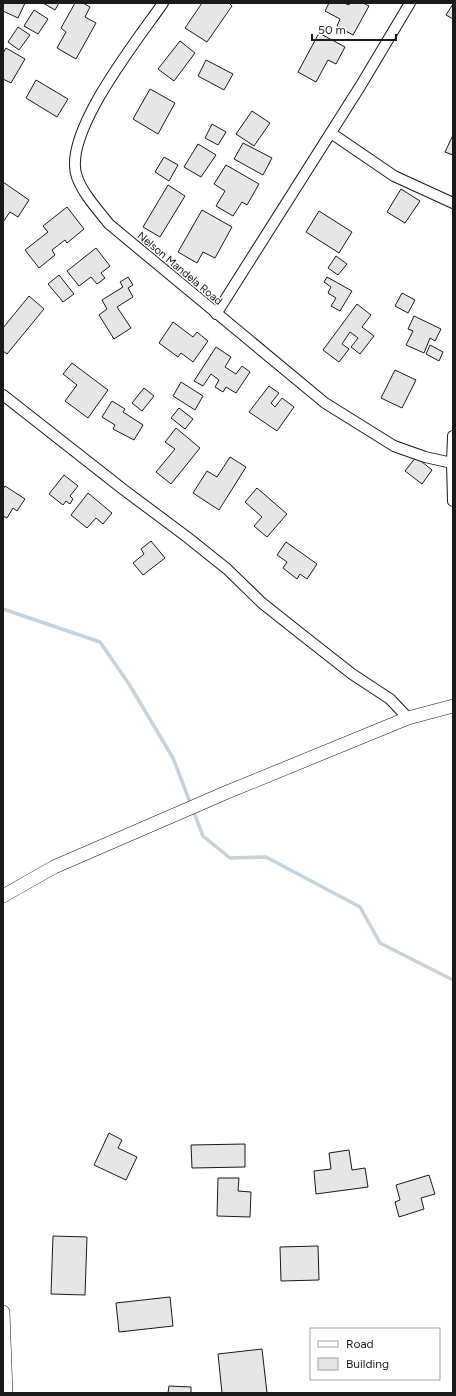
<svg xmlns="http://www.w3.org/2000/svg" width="456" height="1396" font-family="Figtree,sans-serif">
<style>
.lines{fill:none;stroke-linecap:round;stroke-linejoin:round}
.stream{stroke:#c6d2dc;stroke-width:3.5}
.building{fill:#e6e6e6;stroke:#1a1a1a}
.minor-casing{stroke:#1a1a1a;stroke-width:12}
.tertiary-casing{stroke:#1a1a1a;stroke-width:14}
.minor{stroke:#fff;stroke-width:10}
.tertiary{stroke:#fff;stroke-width:13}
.labels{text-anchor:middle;stroke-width:3;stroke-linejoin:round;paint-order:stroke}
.street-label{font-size:11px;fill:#1a1a1a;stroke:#fff}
</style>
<rect width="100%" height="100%" fill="#fff"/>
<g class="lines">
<path class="stream" d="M 3,609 L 100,642 L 129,684 L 173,758 L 203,836 L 230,858 L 266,857 L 360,907 L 380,943 L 453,980"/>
</g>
<g class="building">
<path d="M 3,3 L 25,3 L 18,18 L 3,11 Z"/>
<path d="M 43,3 L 59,3 L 55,10 Z"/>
<path d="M 75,3 L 83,3 L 90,7 L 85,17 L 96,23 L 76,59 L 57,48 L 66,32 L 61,28 Z"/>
<path d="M 202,3 L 229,3 L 232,6 L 207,42 L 185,28 Z"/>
<path d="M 329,3 L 344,3 L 349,5 L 350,3 L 363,3 L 369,6 L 353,35 L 337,26 L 340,19 L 325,11 Z"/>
<path d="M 453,4 L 453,19 L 446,15 Z"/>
<path d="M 34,10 L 48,19 L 38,34 L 24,26 Z"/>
<path d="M 18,27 L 30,35 L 19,50 L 8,42 Z"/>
<path d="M 319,33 L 345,47 L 336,64 L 328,60 L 316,82 L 298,72 Z"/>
<path d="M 180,41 L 195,53 L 174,81 L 158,69 Z"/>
<path d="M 6,48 L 25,59 L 11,83 L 3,79 L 3,53 Z"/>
<path d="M 206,60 L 233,74 L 224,90 L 198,76 Z"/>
<path d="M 36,80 L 68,99 L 57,117 L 26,98 Z"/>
<path d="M 150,89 L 175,103 L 158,134 L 133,119 Z"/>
<path d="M 252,111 L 270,123 L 254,146 L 236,134 Z"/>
<path d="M 212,124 L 226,132 L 218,145 L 205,138 Z"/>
<path d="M 453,135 L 453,155 L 445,152 Z"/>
<path d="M 243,143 L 272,158 L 263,175 L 234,159 Z"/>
<path d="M 198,144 L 216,155 L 201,177 L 184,167 Z"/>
<path d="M 164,157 L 178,165 L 169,181 L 155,172 Z"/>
<path d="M 226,165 L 259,184 L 247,205 L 242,202 L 233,216 L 216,206 L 225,191 L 214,184 Z"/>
<path d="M 3,182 L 29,200 L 18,217 L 10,212 L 3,222 Z"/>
<path d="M 168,185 L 185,196 L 160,237 L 143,227 Z"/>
<path d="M 401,189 L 420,201 L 405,223 L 387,212 Z"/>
<path d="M 67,207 L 84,229 L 67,243 L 65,240 L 52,250 L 55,255 L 39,268 L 25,250 L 48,232 L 43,226 Z"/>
<path d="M 202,210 L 232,227 L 215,258 L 203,252 L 197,263 L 178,252 Z"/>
<path d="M 319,211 L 352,232 L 339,253 L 306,232 Z"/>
<path d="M 96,248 L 110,266 L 101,273 L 105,278 L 97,284 L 91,277 L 79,286 L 67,271 Z"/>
<path d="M 336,256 L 347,264 L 338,275 L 328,268 Z"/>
<path d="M 59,275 L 74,294 L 63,302 L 48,284 Z"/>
<path d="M 128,277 L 133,285 L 128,288 L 133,297 L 117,307 L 131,328 L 114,339 L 99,315 L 107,309 L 102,300 L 123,287 L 120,282 Z"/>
<path d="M 327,277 L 352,291 L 340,311 L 331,306 L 336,298 L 328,293 L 331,287 L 324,282 Z"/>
<path d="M 402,293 L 415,300 L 408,313 L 395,306 Z"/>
<path d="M 29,296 L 44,309 L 7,354 L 3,351 L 3,328 Z"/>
<path d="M 357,304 L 371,315 L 362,327 L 374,336 L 360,354 L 351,347 L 358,338 L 350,332 L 342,344 L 349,349 L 339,362 L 323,350 Z"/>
<path d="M 414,316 L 441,329 L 435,341 L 430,338 L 424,353 L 406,345 L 413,331 L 408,329 Z"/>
<path d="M 173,322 L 193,337 L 197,332 L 208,341 L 193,362 L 181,353 L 178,357 L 159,343 Z"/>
<path d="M 430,345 L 443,352 L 439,361 L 426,354 Z"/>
<path d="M 216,347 L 231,357 L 225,367 L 236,374 L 242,366 L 250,372 L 236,393 L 226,387 L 223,392 L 215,387 L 219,380 L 211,374 L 203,386 L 194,381 Z"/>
<path d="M 72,363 L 108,390 L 88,418 L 65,401 L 77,385 L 63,374 Z"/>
<path d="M 395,370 L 416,380 L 402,408 L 381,398 Z"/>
<path d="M 181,382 L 203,396 L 195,410 L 173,396 Z"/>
<path d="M 269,386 L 279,393 L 271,403 L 275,407 L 282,398 L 294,407 L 277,431 L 249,412 Z"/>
<path d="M 144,388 L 154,396 L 142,411 L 132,403 Z"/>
<path d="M 112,401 L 125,409 L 123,412 L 143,425 L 134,440 L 113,429 L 115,425 L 102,417 Z"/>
<path d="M 179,408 L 193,419 L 185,429 L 171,418 Z"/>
<path d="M 176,428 L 200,448 L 171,484 L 156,472 L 175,449 L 165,442 Z"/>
<path d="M 230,457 L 246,467 L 219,510 L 193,493 L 207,471 L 217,477 Z"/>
<path d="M 416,457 L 432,470 L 422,484 L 405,471 Z"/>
<path d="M 64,475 L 78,486 L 70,496 L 73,499 L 70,504 L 66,501 L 63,505 L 49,494 Z"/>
<path d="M 5,486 L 25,499 L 17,511 L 13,508 L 7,518 L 3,516 L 3,489 Z"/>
<path d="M 257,488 L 287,514 L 267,537 L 254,526 L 262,517 L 245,502 Z"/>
<path d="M 88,493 L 112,513 L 103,524 L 96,518 L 87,528 L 71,515 Z"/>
<path d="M 151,541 L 165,558 L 143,575 L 133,563 L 144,554 L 141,549 Z"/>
<path d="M 286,542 L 317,564 L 307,579 L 300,574 L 297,579 L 283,568 L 287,562 L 277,555 Z"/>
<path d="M 109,1133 L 122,1140 L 118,1148 L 137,1157 L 126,1180 L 94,1165 Z"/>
<path d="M 245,1144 L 245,1167 L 192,1168 L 191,1145 Z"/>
<path d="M 349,1150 L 352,1170 L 365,1168 L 368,1187 L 316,1194 L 314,1171 L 331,1169 L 329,1153 Z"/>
<path d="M 429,1175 L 435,1194 L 421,1198 L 424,1209 L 399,1217 L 395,1202 L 400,1200 L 396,1185 Z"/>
<path d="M 218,1178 L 239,1178 L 238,1191 L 251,1192 L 250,1217 L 217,1216 Z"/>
<path d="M 53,1236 L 87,1237 L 85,1295 L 51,1294 Z"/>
<path d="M 318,1246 L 319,1280 L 281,1281 L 280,1247 Z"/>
<path d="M 170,1297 L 173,1326 L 119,1332 L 116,1303 Z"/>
<path d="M 262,1349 L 267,1393 L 222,1393 L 218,1354 Z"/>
<path d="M 169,1386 L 191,1387 L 191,1393 L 168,1393 Z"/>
</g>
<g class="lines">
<defs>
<g id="minor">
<path d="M 163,3 C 139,38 61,134 77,177 C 83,194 98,210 109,224 L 325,403 L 394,446 L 425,457 L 452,463"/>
<path d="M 331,133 L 394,176 L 453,203"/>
<path d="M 216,314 L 361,85 L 410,3"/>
<path d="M 3,395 L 124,490 L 187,537 L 227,569 L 262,603 L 296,630 L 352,674 L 390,699 L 408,718"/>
<path d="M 453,436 L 452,463 L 453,501"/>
</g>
<g id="tertiary">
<path d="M 3,896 L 54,867 L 225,793 L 408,718 L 453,706"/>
<path d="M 3,1312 L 6,1393"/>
</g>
</defs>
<use href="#minor" class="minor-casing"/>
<use href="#tertiary" class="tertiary-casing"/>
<use href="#minor" class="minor"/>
<use href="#tertiary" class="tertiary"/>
</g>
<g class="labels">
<g class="street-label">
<text transform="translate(180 268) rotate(40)" y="4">Nelson Mandela Road</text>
</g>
</g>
<rect width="456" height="1396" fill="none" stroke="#1a1a1a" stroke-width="8"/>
<rect x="310" y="1328" width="130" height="52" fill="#ffffff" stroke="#a3a3a3"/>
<rect x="318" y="1341" width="20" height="6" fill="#ffffff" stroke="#a3a3a3"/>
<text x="346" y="1348" font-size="12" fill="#1a1a1a">Road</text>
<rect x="318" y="1358" width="20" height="12" fill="#e6e6e6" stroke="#a3a3a3"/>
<text x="346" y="1368" font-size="12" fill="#1a1a1a">Building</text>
<path d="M312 34v6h84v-6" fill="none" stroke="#1a1a1a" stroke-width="2"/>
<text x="318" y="34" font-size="12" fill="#1a1a1a" stroke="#ffffff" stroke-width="3" paint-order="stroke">50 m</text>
</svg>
